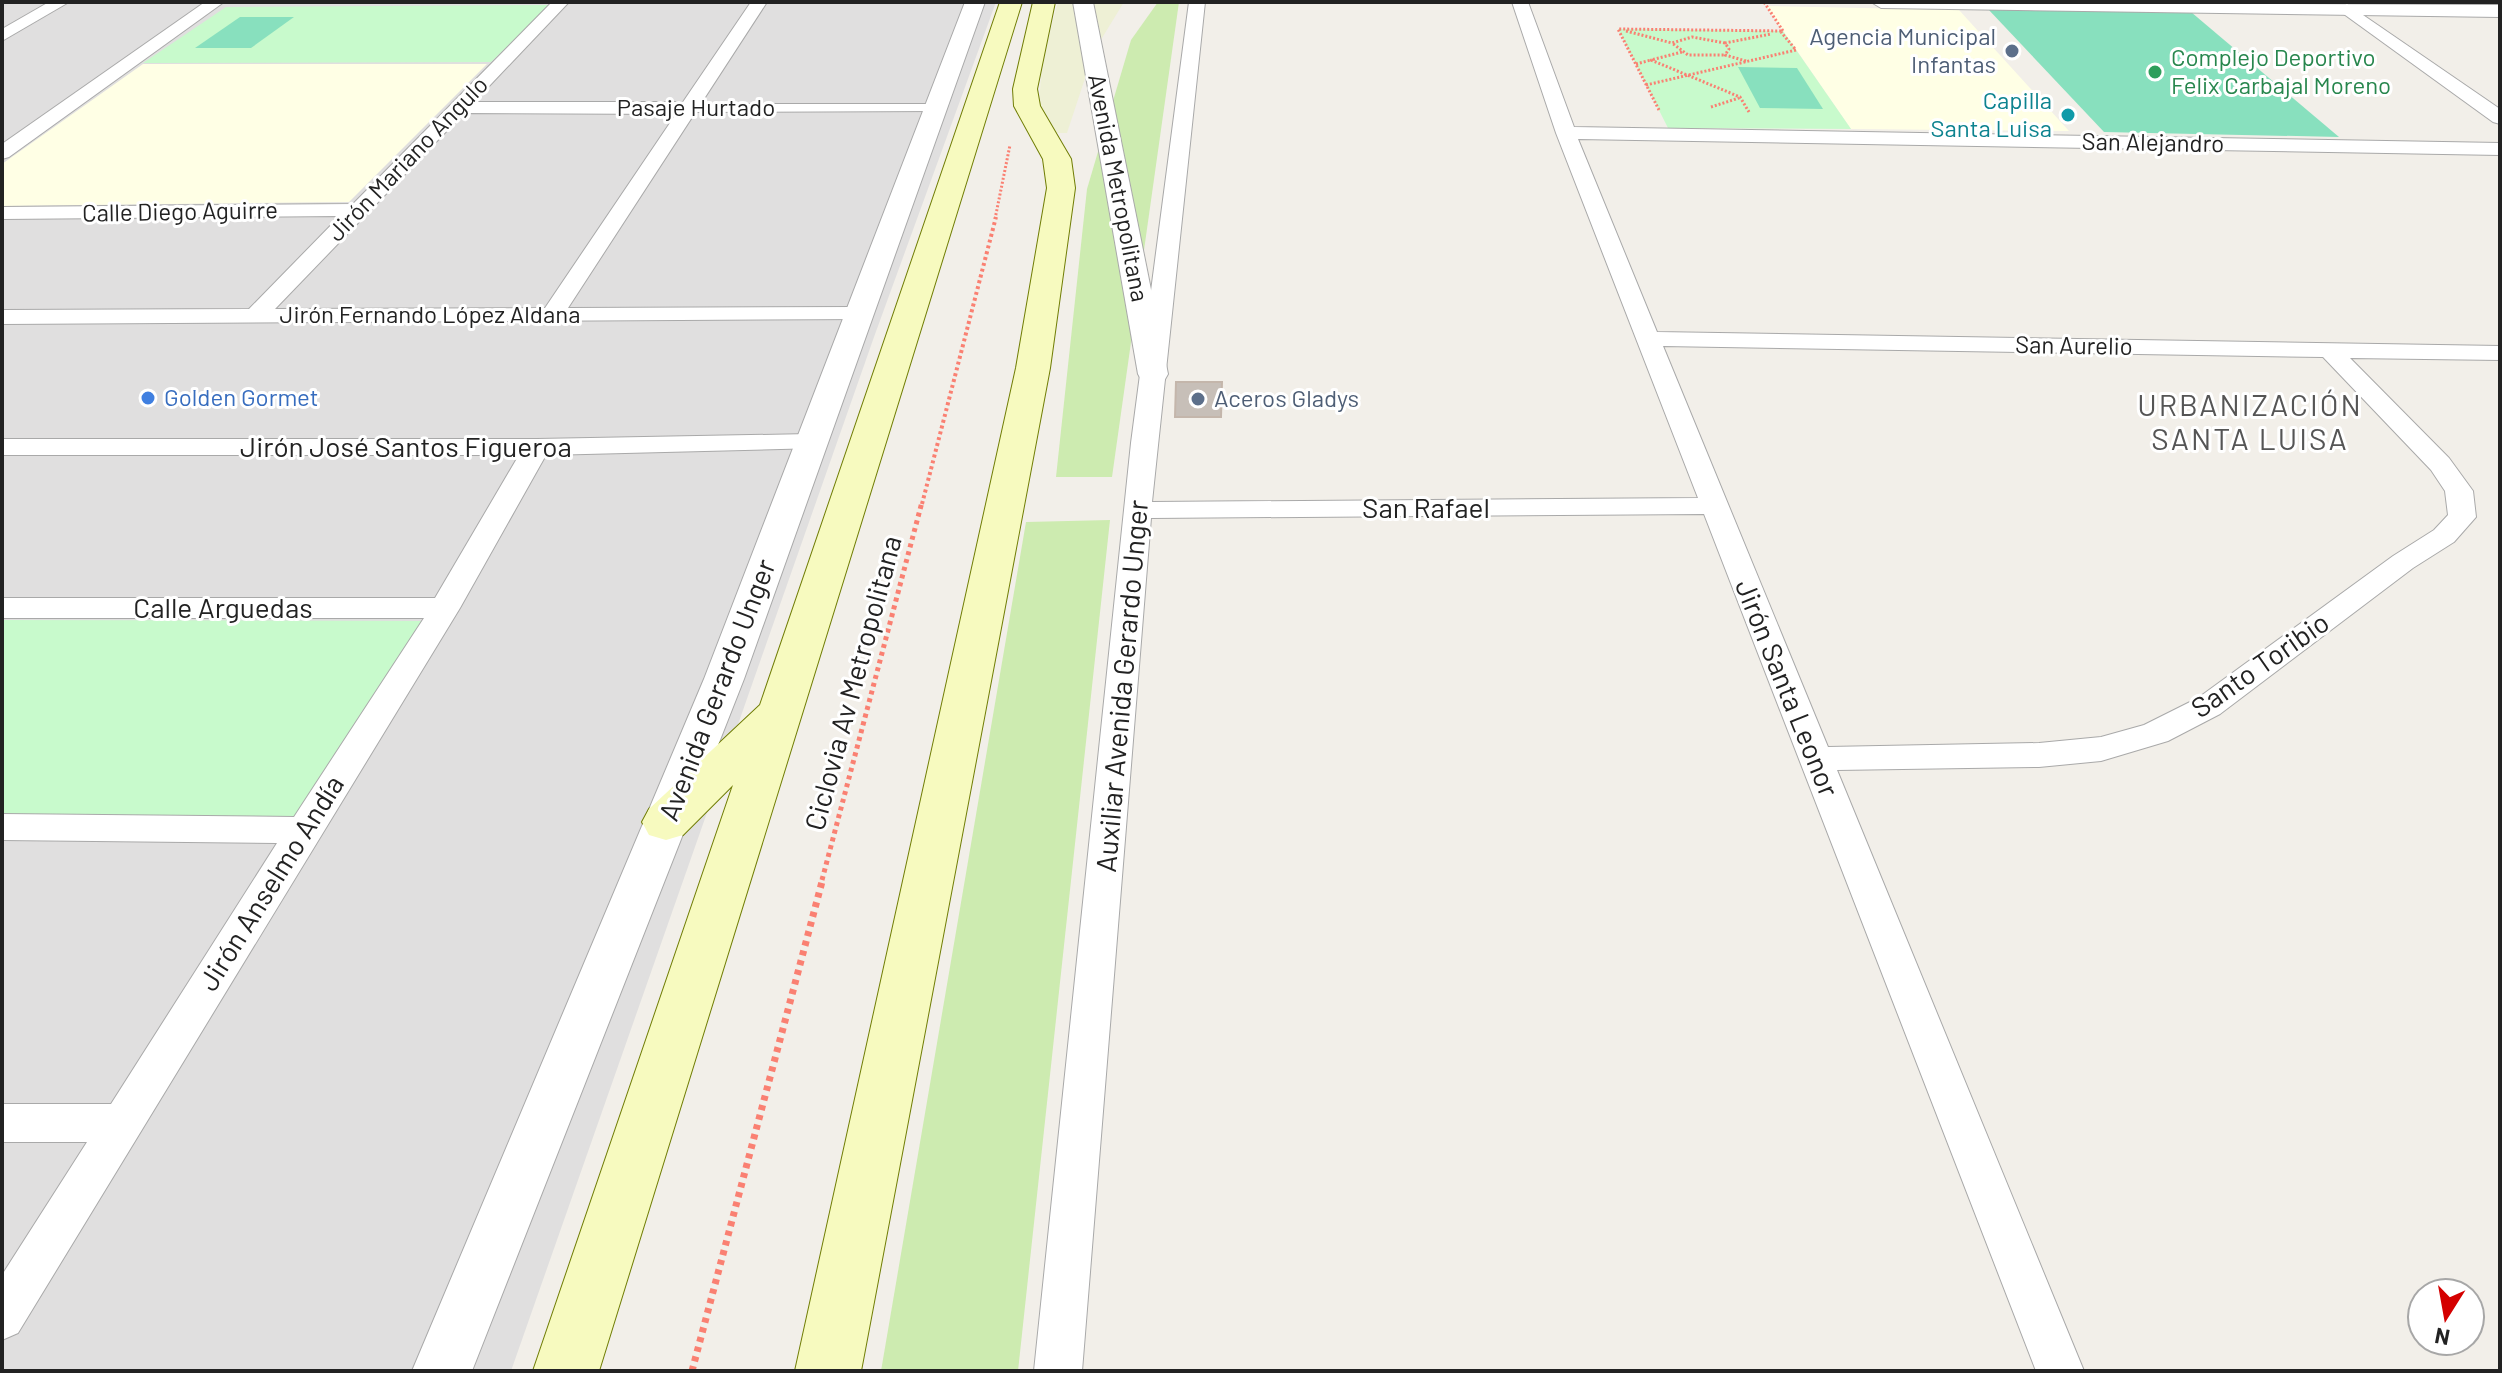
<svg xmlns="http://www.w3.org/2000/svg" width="2502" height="1373" font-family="Barlow,sans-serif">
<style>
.residential{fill:#e0dfdf}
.education{fill:#ffffe5}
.farmland{fill:#eef0d5}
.grass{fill:#cdebb0}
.park{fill:#c8facc}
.pitch{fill:#88e0be}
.building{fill:#c7bfb8;stroke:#c4b6ab;stroke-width:2}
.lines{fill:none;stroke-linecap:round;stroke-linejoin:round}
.pedestrian-casing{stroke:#a9a9a9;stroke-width:2}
.minor-casing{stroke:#a9a9a9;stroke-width:2}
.tertiary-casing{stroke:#a9a9a9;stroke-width:2}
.secondary-casing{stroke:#707d05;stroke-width:2}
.path-far3{stroke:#fa8072;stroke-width:3;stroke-dasharray:2 2;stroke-linecap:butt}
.path-far2{stroke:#fa8072;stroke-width:4;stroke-dasharray:3 3;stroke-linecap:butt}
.path-far1{stroke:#fa8072;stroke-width:5;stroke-dasharray:4 4;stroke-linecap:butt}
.path{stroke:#fa8072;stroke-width:7;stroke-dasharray:5 5;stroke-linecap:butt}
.pedestrian{fill:#fff;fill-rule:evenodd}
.minor{fill:#fff;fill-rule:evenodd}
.tertiary{fill:#fff;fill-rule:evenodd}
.secondary{fill:#f7fabf;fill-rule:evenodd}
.service-dot{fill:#5c6f8a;stroke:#fff;stroke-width:3}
.leisure-dot{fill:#2e9e5b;stroke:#fff;stroke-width:3}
.culture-dot{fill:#0f9aa8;stroke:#fff;stroke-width:3}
.shop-dot{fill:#3f7fe0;stroke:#fff;stroke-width:3}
.labels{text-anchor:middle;stroke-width:6;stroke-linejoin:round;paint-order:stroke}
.far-service-label{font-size:24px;fill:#4e5e75;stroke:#fff;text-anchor:end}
.far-leisure-label{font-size:24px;fill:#27864d;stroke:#fff;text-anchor:start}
.far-culture-label{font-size:24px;fill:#0d838f;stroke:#fff;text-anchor:end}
.far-street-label{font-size:24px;fill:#222;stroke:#fff}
.far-shop-label{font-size:24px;fill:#366cbe;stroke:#fff;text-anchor:start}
.street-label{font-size:28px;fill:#222;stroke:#fff}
.neighbourhood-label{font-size:30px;letter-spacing:2px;fill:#555;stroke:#fff}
</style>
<rect width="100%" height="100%" fill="#f2efe9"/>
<path class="residential" d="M 2,2 L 996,2 L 874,337 L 511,1371 L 2,1371 Z"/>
<g class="education">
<path d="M 1766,6 L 1959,10 L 2069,131 L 1851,129 Z"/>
<path d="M 143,64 L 487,64 L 349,202 L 2,206 L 2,164 Z"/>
</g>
<path class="farmland" d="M 1058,2 L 1124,2 L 1094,51 L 1067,133 L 1050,133 L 1039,105 L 1042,61 Z"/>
<g class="grass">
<path d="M 1158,2 L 1179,2 L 1112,477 L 1056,477 L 1087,189 L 1131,40 Z"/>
<path d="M 1110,520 L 1018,1371 L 881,1371 L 1026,522 Z"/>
</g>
<g class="park">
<path d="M 550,5 L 491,62 L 143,63 L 226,7 Z"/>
<path d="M 1618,29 L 1783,31 L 1851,129 L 1668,128 Z"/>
<path d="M 2,620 L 422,621 L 297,819 L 2,817 Z"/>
</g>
<g class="pitch">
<path d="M 1988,9 L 2191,12 L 2339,137 L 2104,132 Z"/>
<path d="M 240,17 L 294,17 L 251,48 L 195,48 Z"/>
<path d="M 1738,67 L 1797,68 L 1823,109 L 1760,108 Z"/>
</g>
<path class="building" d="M 1176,382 L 1222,382 L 1221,417 L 1175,417 Z"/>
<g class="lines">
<defs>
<path id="pedestrian" d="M 933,104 L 938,105 L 938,111 L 688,112 L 681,108 L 688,104 Z"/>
<g id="minor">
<path d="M 49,2 L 69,2 L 2,41 L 2,29 Z"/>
<path d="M 205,2 L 224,2 L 9,157 L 2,159 L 2,144 Z"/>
<path d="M 552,2 L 569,2 L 474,102 L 683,102 L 751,2 L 767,2 L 568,308 L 859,307 L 867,309 L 871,314 L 867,319 L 2,324 L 2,310 L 249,309 L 340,216 L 2,219 L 2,207 L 353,204 ZM 464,113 L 676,114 L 545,308 L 275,309 Z"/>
<path d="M 1189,2 L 1205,2 L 1152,502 L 1698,498 L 1556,133 L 1512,2 L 1528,2 L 1574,127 L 2500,143 L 2500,155 L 1578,139 L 1657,332 L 2500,346 L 2500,360 L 2350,358 L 2449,458 L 2473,491 L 2476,517 L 2454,542 L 2413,568 L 2220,714 L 2168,741 L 2101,761 L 2039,767 L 1837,770 L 2084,1371 L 2036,1371 L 1704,514 L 1151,518 L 1082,1371 L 1034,1371 L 1131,443 ZM 1663,346 L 2323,357 L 2431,470 L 2445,491 L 2448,515 L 2434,530 L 2393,556 L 2198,698 L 2144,725 L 2101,737 L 2039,743 L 1828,747 Z"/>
<path d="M 2347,4 L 2500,109 L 2500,124 L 2493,122 L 2341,12 L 2339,9 Z"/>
<path d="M 810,434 L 819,436 L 823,442 L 819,448 L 546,455 L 460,608 L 18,1333 L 2,1340 L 2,1275 L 87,1142 L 2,1142 L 2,1104 L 111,1104 L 277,843 L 2,840 L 2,814 L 294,817 L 424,618 L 2,618 L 2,598 L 435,598 L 519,455 L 2,455 L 2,439 L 537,439 Z"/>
</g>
<g id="tertiary">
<path d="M 965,2 L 985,2 L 744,679 L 472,1371 L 412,1371 L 704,679 Z"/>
<path d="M 1073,2 L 1093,2 L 1168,374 L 1164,381 L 1153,383 L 1142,381 L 1138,374 Z"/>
<path d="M 1871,2 L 2500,5 L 2500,17 L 1881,8 Z"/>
</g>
<g id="secondary">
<path d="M 1000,2 L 1022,2 L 599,1371 L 533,1371 L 733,785 L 683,835 L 666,840 L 649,835 L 642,822 L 649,809 L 760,705 Z"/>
<path d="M 1033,2 L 1055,2 L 1037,89 L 1040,106 L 1071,159 L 1075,188 L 1050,368 L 861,1371 L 795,1371 L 1016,368 L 1047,188 L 1043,159 L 1014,106 L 1013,89 Z"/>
</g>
</defs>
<use href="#pedestrian" class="pedestrian-casing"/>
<use href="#minor" class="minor-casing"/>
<use href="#tertiary" class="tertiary-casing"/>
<use href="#secondary" class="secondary-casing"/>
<g class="path-far3">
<path d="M 1626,31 L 1672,43"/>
<path d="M 1725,43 L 1692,37 L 1672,43 L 1688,55 L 1725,55"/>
<path d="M 1682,52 L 1651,60 L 1740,97 L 1749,112"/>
<path d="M 1746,61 L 1725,55 L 1729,49 L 1725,43 L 1771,34"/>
<path d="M 1636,64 L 1651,60"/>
<path d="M 1646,85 L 1796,50 L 1781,32"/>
<path d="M 1711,107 L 1739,98"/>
<path d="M 1659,110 L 1618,29 L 1783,31 L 1764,2"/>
<path d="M 995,219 L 1010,145"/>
</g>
<path class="path-far2" d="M 922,504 L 996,217"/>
<path class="path-far1" d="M 822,880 L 922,502"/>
<path class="path" d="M 692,1371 L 823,878"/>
<use href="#pedestrian" class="pedestrian"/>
<use href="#minor" class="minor"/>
<use href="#tertiary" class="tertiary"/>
<use href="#secondary" class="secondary"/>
</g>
<g class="service-dot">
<circle cx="2012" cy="51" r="8"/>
<circle cx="1198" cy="399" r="8"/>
</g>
<circle class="leisure-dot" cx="2155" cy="72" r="8"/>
<circle class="culture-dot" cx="2068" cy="115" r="8"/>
<circle class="shop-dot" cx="148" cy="398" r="8"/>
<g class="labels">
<g class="far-service-label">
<text x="1996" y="45">Agencia Municipal<tspan x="1996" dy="28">Infantas</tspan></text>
<text x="1214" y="407" text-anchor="start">Aceros Gladys</text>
</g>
<g class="far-leisure-label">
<text x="2171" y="66">Complejo Deportivo<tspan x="2171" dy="28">Felix Carbajal Moreno</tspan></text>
</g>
<g class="far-culture-label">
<text x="2052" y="109">Capilla<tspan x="2052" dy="28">Santa Luisa</tspan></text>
</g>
<g class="far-street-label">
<text x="696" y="116">Pasaje Hurtado</text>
<text transform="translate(2153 143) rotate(1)" y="8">San Alejandro</text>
<text transform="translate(408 159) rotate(-46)" y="8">Jirón Mariano Angulo</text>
<text transform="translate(1118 188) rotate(79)" y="8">Avenida Metropolitana</text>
<text transform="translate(180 212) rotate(-1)" y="8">Calle Diego Aguirre</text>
<text x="430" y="323">Jirón Fernando López Aldana</text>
<text transform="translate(2074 346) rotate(1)" y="8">San Aurelio</text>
</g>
<g class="far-shop-label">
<text x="164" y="406">Golden Gormet</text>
</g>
<g class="street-label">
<text x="406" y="457">Jirón José Santos Figueroa</text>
<text x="1426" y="518">San Rafael</text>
<text x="223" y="618">Calle Arguedas</text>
<text transform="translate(2260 665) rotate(-35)" y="10">Santo Toribio</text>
<text transform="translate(853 683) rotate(-75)" y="10">Ciclovia Av Metropolitana</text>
<text transform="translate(1122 686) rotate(-85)" y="10">Auxiliar Avenida Gerardo Unger</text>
<text transform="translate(1787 688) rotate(68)" y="10">Jirón Santa Leonor</text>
<text transform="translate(717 690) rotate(-69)" y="10">Avenida Gerardo Unger</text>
<text transform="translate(271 883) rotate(-58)" y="10">Jirón Anselmo Andía</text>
</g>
<g class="neighbourhood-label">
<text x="2250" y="416">URBANIZACIÓN<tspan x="2250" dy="34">SANTA LUISA</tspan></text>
</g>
</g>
<rect width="2502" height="1373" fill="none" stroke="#222222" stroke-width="8"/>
<g transform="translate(2446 1317) rotate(191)"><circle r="38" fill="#ffffff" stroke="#a7a7a7" stroke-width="2"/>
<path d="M0-6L14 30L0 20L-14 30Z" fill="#d40000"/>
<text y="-12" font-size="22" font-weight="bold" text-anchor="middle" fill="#222222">N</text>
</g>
</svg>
